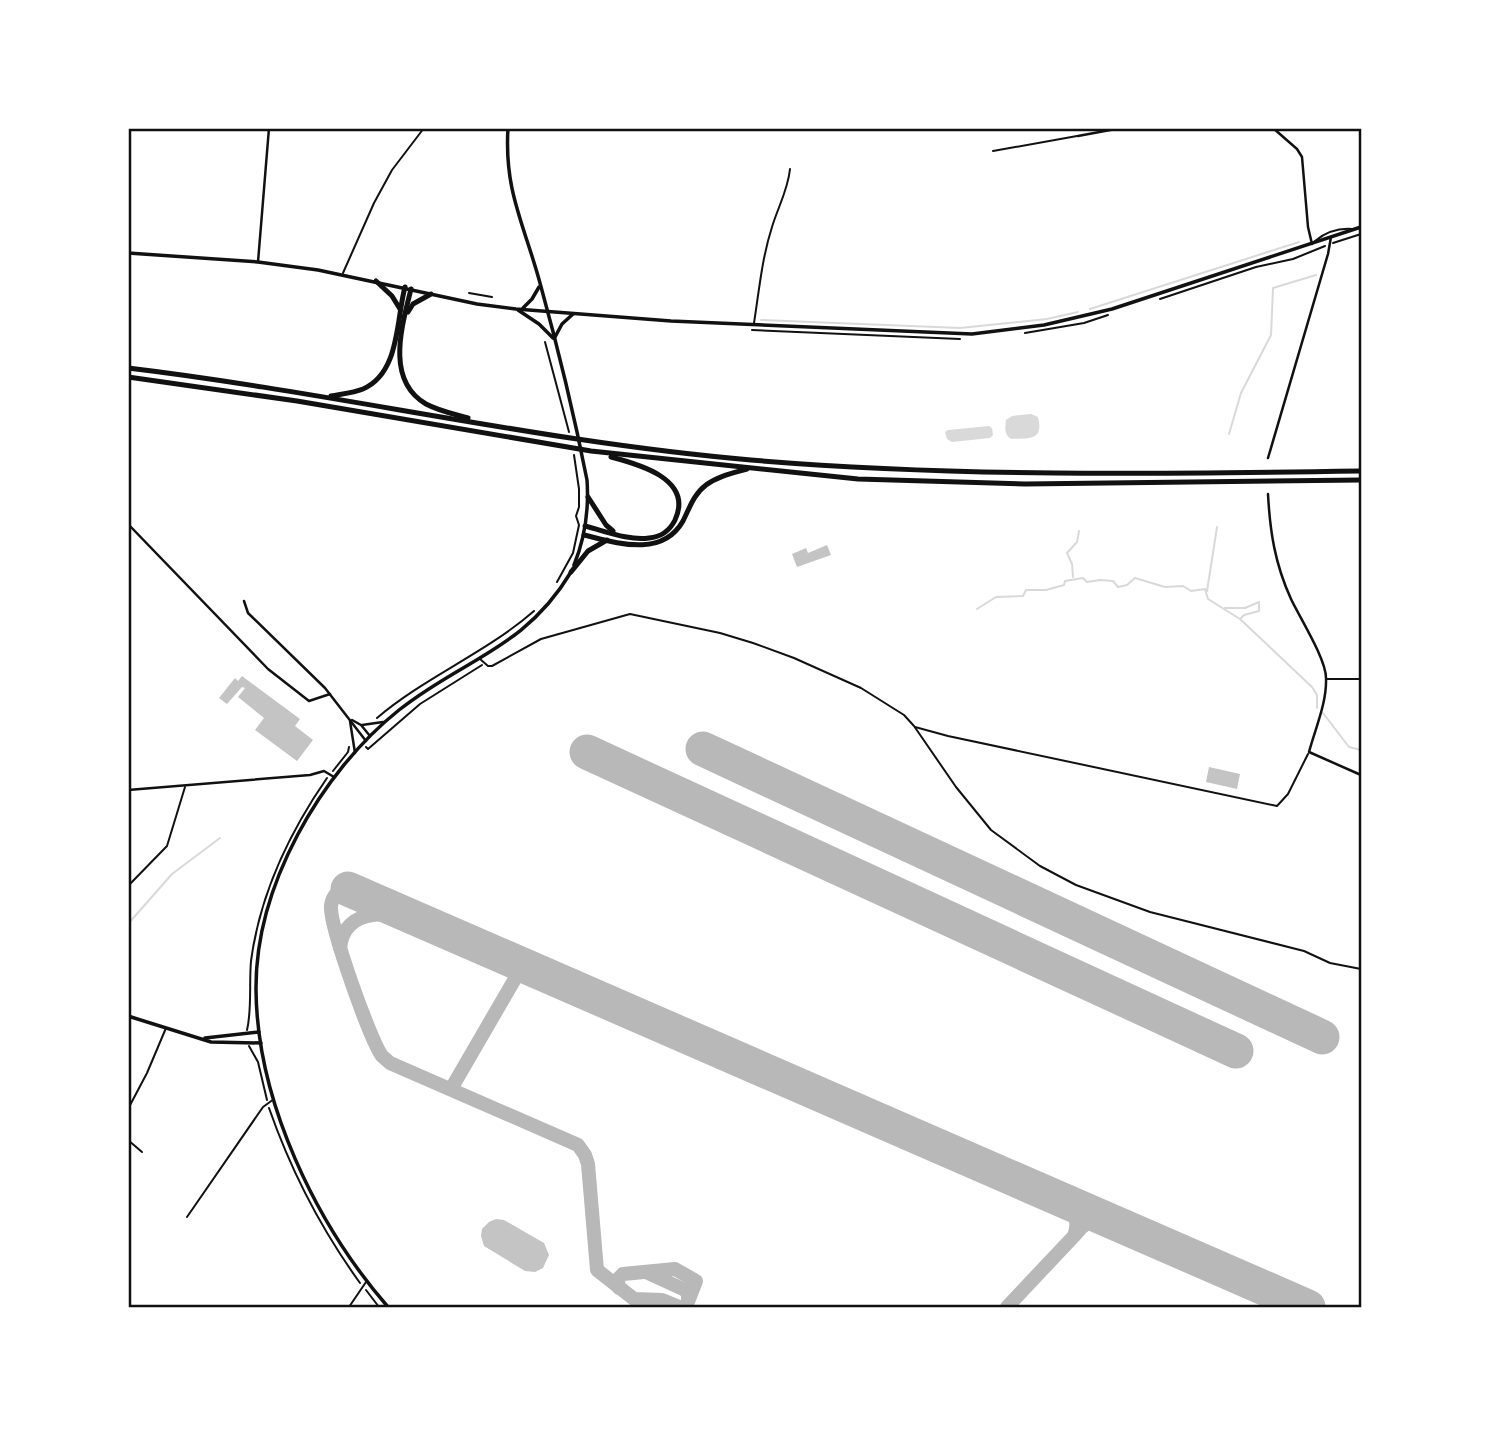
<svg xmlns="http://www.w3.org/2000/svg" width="1489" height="1435" font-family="'DM Sans',sans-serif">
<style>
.water{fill:#d9d9d9}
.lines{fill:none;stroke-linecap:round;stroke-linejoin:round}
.stream{stroke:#d9d9d9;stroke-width:2}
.taxiway{stroke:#b8b8b8;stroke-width:14}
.runway{stroke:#b8b8b8;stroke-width:35}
.building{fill:#c4c4c4}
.path{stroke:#111;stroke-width:2}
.service{stroke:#111;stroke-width:2}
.minor{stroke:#111;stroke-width:2.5}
.secondary{stroke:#111;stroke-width:3.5}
.motorway{stroke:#111;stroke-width:5}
.neatline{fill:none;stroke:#111;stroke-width:2.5}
</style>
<rect width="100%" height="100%" fill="#fff"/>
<g class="water">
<path d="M 1031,414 L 1038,417 C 1044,441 1029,438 1011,439 C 1004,434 1005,428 1006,420 L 1012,416 Z"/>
<path d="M 989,426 L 992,428 L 993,435 L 990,438 L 952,442 L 947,439 L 945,432 L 948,430 Z"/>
</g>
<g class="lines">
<g class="stream">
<path d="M 1090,309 L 1299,242"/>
<path d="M 761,320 L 960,328 L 1047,319 L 1078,312"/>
<path d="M 1229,434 L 1241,393 L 1271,335 L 1273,288 L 1316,275"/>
<path d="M 1073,577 L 1072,564 L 1067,553 L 1077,542 L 1079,531"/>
<path d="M 1207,591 L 1217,527"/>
<path d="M 1225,608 L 1245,608 L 1259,602 L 1259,611 L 1244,615 L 1241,618"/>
<path d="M 977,609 L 996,597 L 1023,596 L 1026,590 L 1046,590 L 1064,585 L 1065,581 L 1083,578 L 1087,582 L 1100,580 L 1113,581 L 1118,587 L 1127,585 L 1135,578 L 1165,587 L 1183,586 L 1191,591 L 1205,589 L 1208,599 L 1240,619 L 1312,687 L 1317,695 L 1317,708"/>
<path d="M 1323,713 L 1349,747 L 1361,750"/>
<path d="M 128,924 L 172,874 L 220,838"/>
</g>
<g class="taxiway">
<path d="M 348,889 C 338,889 332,896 331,906 C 329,925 370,1039 382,1056 L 390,1063 L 578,1145 L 585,1155 L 588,1164 L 597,1270 L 634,1299 L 662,1300 L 679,1307"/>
<path d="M 340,948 C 344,905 394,912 422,921"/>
<path d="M 451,1089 L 523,965"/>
<path d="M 1075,1235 C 1083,1224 1094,1216 1108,1220"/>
<path d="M 648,1273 L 685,1290 L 688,1294 L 688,1299"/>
<path d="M 619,1288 L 617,1280 L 623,1274 L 675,1269 L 696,1281 L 686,1307"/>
<path d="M 1007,1307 L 1074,1236 C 1080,1221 1074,1207 1060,1199"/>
</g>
<g class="runway">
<path d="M 703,749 L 1322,1037"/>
<path d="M 587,752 L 1236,1051"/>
<path d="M 348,889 L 1308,1307"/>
</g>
</g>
<g class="building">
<path d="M 827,545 L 831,555 L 797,567 L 792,554 L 806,548 L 808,553 Z"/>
<path d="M 242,676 L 300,719 L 295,726 L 313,740 L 297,761 L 255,730 L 264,718 L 238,697 L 245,688 L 242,687 L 227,704 L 219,698 L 235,678 L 238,681 Z"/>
<path d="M 1209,767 L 1240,774 L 1237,789 L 1206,782 Z"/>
<path d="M 496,1219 L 504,1220 L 544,1243 L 549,1255 L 543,1268 L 535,1272 L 525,1271 L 484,1246 L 481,1236 L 482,1229 L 489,1222 Z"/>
</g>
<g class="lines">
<g class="path">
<path d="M 1333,243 L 1361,234"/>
<path d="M 469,293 L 492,297"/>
<path d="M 1160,299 L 1256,267 L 1293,259 L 1325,246"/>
<path d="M 752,330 L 960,339"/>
<path d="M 1025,333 L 1084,323 L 1108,315"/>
<path d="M 545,342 L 569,432"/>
<path d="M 557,582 L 573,553 L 579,525 L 576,516 L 579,507 L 579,489 L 574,455"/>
<path d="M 377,718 C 425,677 486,653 534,611"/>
<path d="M 366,747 L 368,749 L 420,704 L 482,665"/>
<path d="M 333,771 L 348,752 L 349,747"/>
<path d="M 247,1030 C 252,1010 249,983 251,961 C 260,893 289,833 327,778"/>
<path d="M 249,1046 L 258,1062 L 267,1100"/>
<path d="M 269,1108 C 291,1171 321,1229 360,1283"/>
<path d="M 366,1290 L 379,1307"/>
</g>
<g class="service">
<path d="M 993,151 L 1077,136"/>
<path d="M 1315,241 C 1326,232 1338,228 1352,229"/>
<path d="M 343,273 L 374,203 L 392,170 L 424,128"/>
<path d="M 754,323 C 759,291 762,258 772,227 C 778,207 788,190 790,169"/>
<path d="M 480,659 L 488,666 L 492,666 L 541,639 L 630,614 L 720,633 L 753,643 L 794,658 L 861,688 L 904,715 L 914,726 L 956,787 L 991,830 L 1040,866 L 1076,885 L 1150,912 L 1304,951 L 1330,963 L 1361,969"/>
<path d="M 1327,679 L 1361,679"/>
<path d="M 915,727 L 948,736 L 1277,806 L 1288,794 L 1308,754"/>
<path d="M 128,886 L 167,846 L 185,787"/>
<path d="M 128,1109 L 147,1073 L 166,1028"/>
<path d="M 128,1140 L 142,1152"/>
<path d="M 187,1217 L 263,1107 L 274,1099"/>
<path d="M 349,1307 L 366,1282"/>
</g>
<g class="minor">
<path d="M 1273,128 L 1297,149 L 1302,157 L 1308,227 L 1312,244"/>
<path d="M 1078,136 L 1121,128"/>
<path d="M 258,262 L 269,128"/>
<path d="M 1268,458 L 1328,254 L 1331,237"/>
<path d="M 1268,494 C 1270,532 1275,564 1291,599 C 1300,618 1326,659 1326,678 C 1327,703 1315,729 1309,752 L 1361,775"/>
<path d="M 128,524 L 268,669 L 309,701 L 330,694"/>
<path d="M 244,601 L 248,613 L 325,688 L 366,741"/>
<path d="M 352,720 L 361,725 L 370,736"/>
<path d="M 350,721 L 355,753"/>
<path d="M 362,725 L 383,722"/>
<path d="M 128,790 L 310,775 L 324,771 L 334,777"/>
</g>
<g class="secondary">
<path d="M 508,128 C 504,191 524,224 540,283 C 558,348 574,414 587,480 C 589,509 585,538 574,565"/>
<path d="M 128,253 L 258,262 L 318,270 L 477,304 L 516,309 L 671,321 L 972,334 L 1044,325 L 1112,309 L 1361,227"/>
<path d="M 523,308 L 532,299 L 539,287"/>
<path d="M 518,310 L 539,324 L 553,338"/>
<path d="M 555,337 L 562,324 L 573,314"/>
<path d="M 128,1016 L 211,1042 L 261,1043"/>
<path d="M 205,1038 L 259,1032"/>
<path d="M 388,1307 C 316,1224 257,1102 256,990 C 255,887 320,773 399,710 C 463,659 525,649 571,572"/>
</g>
<g class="motorway">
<path d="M 376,281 L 392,296 L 400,309"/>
<path d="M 411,289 C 402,326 385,380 426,404 C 439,411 454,414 468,418"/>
<path d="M 408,312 L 413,304 L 431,294"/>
<path d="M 128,368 C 336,393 541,442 751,460 C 954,477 1158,474 1361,471"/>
<path d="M 128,377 L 297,401 L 591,451 L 858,479 L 1025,484 L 1361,480"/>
<path d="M 331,396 C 341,394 353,393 363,389 C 400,373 396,320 405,287"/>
<path d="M 588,497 L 606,525 L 613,531"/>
<path d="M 585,526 C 605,531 629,541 649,538 C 661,537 670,530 675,520 C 694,479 638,464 611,457"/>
<path d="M 584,535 C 617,543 662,558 683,521 C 690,507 694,494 706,485 C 718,476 733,473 747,469"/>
<path d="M 571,572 L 588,551 L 607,540"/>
</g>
</g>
<rect width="1489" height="1435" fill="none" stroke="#ffffff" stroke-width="259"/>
<rect x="130" y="130" width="1230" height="1176" class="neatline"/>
</svg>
